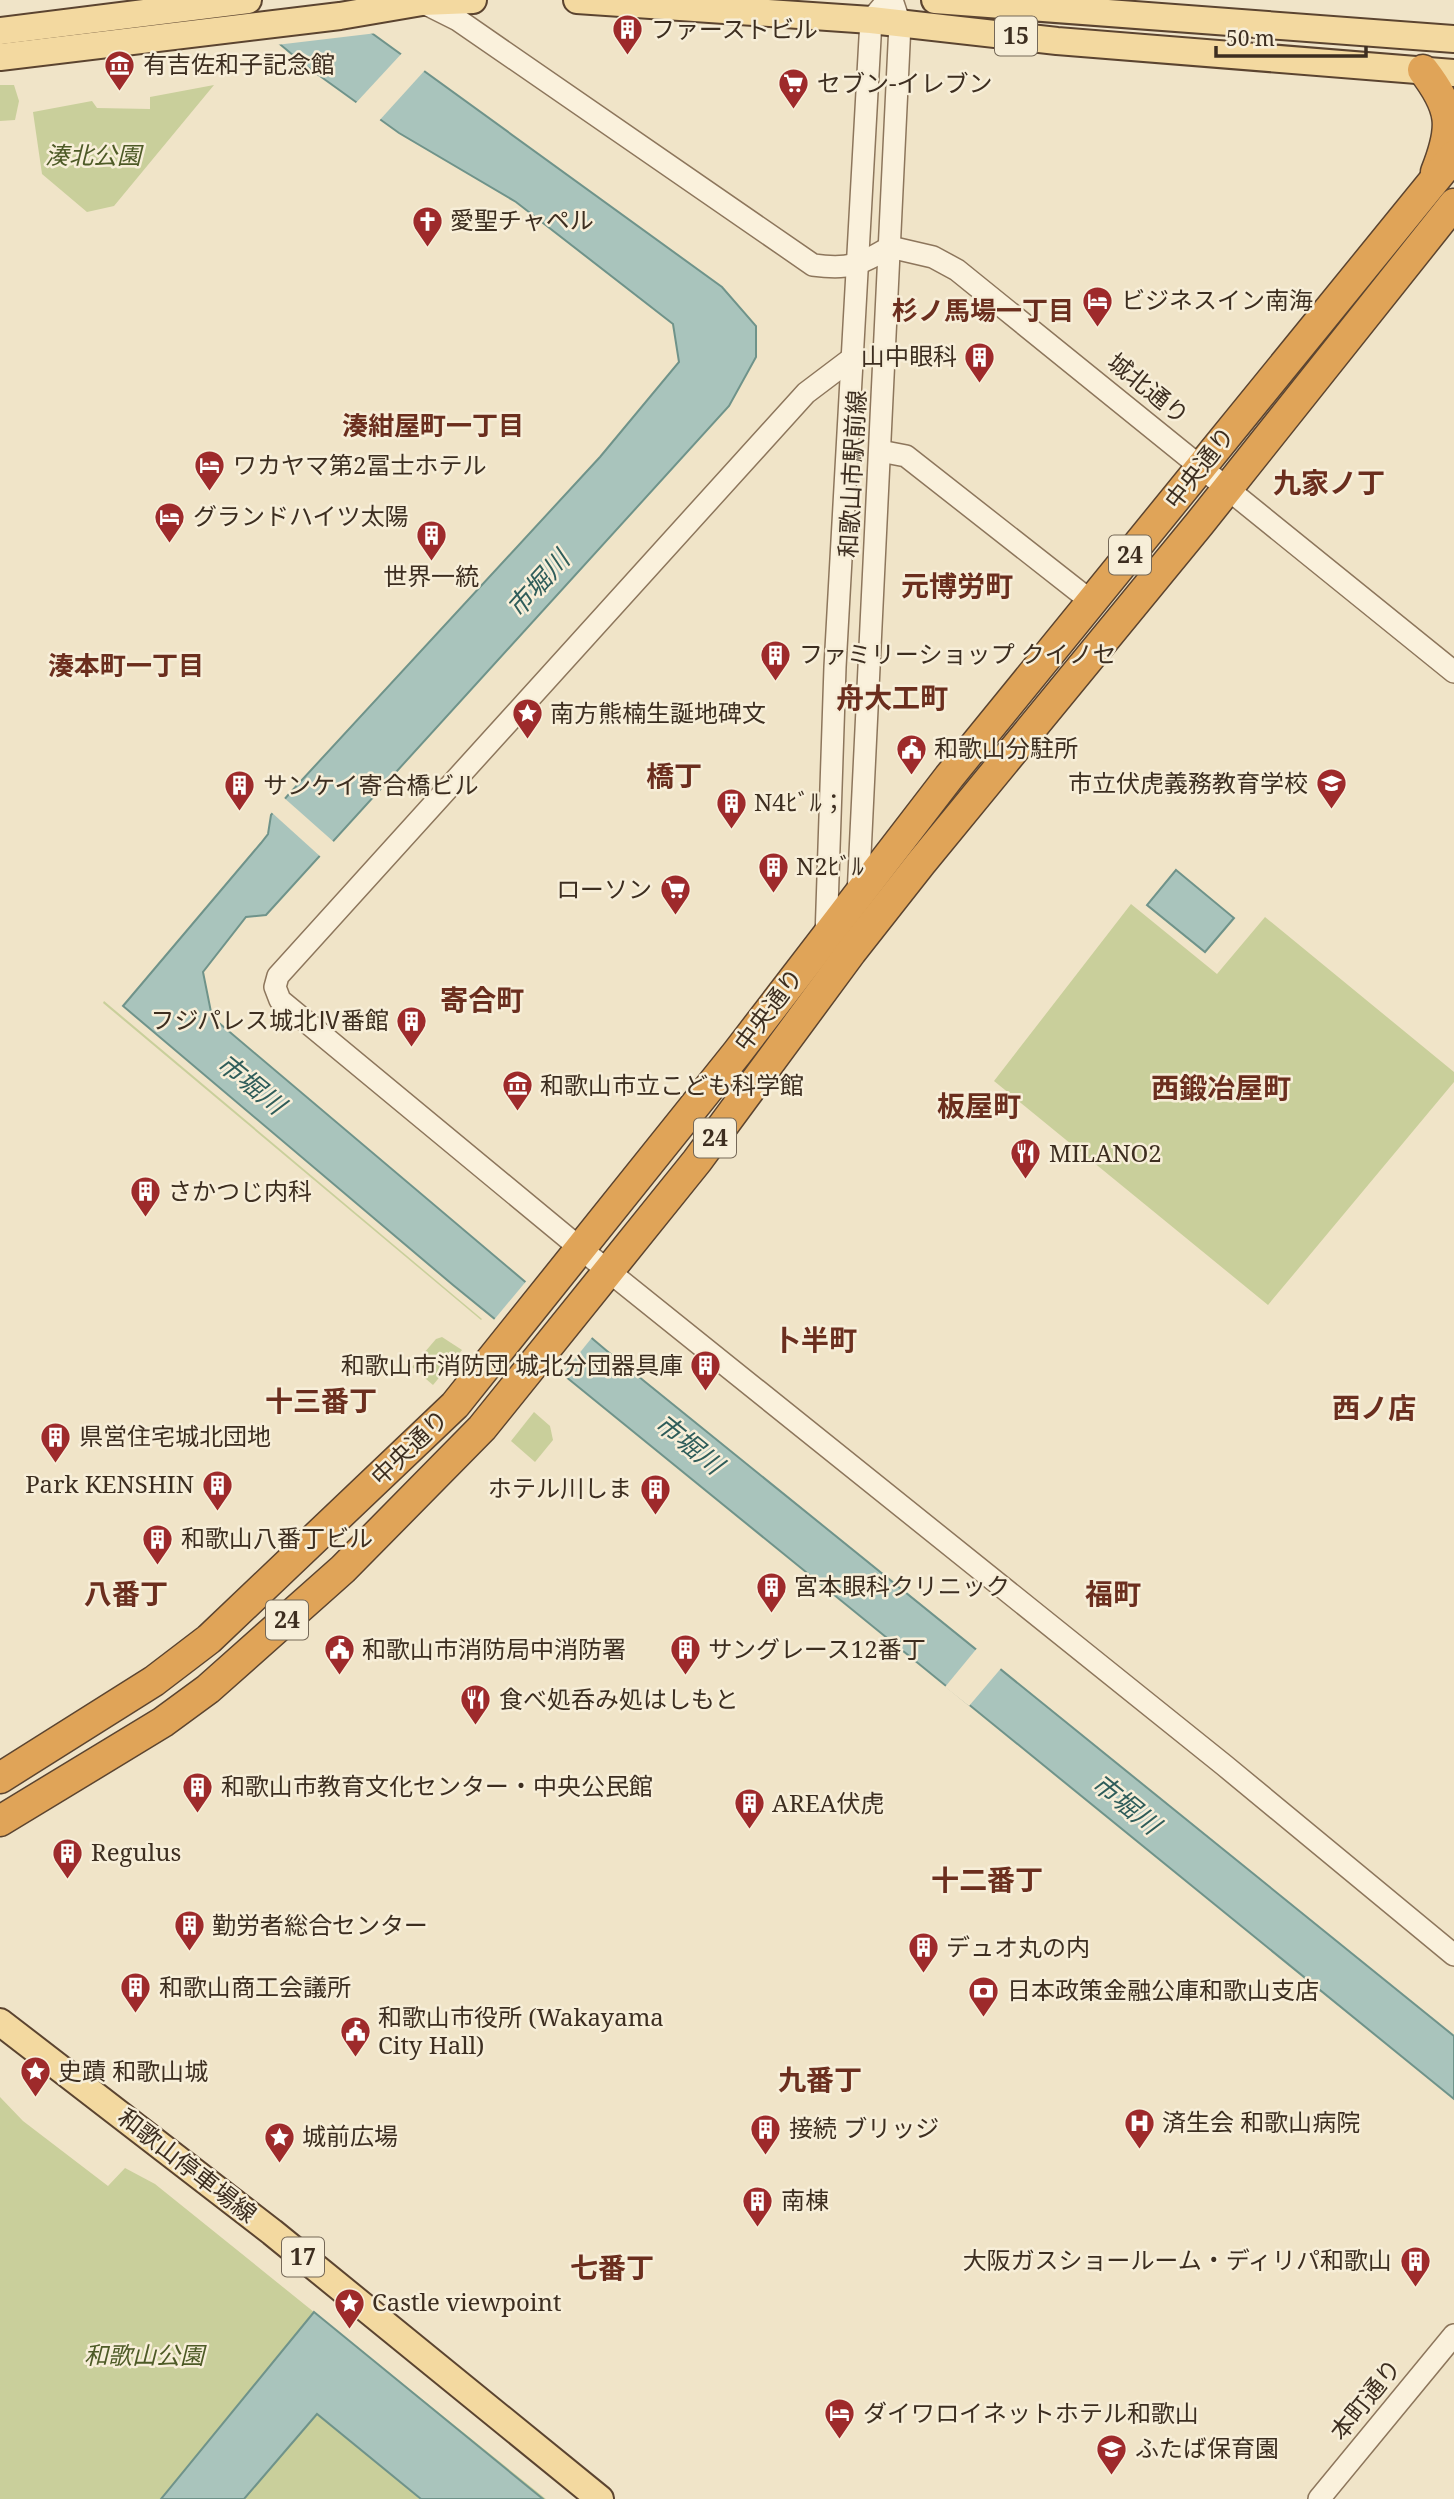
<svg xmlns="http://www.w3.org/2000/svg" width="1454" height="2499" font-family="'Noto Serif','Noto Sans JP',serif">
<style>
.green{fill:#c9cf9b}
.water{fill:#a9c4bc;stroke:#6f938a;stroke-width:2}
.pier{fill:#f0e4c8}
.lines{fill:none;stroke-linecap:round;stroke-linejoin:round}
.minor-casing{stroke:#8d765c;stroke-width:24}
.major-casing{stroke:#5b4430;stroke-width:30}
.highway-casing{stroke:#5b4430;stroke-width:33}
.minor{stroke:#faf1dc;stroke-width:21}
.major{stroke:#f3d9a0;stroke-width:26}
.highway{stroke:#e0a458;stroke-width:30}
.labels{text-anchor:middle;stroke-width:5;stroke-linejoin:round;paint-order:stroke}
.shield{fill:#f7eed8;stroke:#756857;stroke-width:2}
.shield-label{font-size:23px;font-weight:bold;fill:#3d2e20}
.poi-label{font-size:24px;fill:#3d2e20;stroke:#f7eed8;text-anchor:start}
.park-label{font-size:24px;font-style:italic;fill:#4d5a26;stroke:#f7eed8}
.street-label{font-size:24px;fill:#3d2e20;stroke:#f7eed8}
.neighbourhood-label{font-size:26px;font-weight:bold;fill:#6b2e1e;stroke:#f7eed8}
.water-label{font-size:26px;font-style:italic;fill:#2f5d5a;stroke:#f7eed8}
.quarter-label{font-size:28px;font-weight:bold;fill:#6b2e1e;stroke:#f7eed8}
</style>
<rect width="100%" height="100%" fill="#f0e4c8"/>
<g class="green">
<path d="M 0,85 L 14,85 L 19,101 L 15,120 L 0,121 Z"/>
<path d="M 214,85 L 114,206 L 87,212 L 42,174 L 33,112 L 92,101 L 97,108 L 150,109 L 150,97 Z"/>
<path d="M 1131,904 L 1217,974 L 1265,917 L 1454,1072 L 1454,1082 L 1268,1305 L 994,1081 Z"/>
<path d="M 104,1001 L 482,1319 L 481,1320 L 103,1003 Z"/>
<path d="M 442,1337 L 462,1350 L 433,1385 L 412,1367 L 436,1339 Z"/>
<path d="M 534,1412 L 550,1426 L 553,1440 L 535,1462 L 511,1441 Z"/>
<path d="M 0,2097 L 23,2121 L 108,2186 L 125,2168 L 155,2184 L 546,2499 L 0,2499 Z"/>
</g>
<g class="water">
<path d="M 227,0 L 326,0 L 722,287 L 756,326 L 756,357 L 729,406 L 266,915 L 246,917 L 203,972 L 212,1017 L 607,1351 L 1454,2036 L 1454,2099 L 453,1285 L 123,1006 L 261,843 L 268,834 L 271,815 L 289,794 L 600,457 L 679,362 L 673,324 L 516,202 L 399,133 L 306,66 Z"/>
<path d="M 1176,870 L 1234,918 L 1205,952 L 1147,905 Z"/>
<path d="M 314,2312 L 543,2499 L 421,2499 L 317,2414 L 244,2499 L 161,2499 Z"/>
</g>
<g class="pier">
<path d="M 224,0 L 332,0 L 377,33 L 276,45 Z"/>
<path d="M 403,52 L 426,69 L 378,122 L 354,105 Z"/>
<path d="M 282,796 L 335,843 L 322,858 L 270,811 Z"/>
<path d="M 528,1279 L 594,1335 L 561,1376 L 493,1321 Z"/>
<path d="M 978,1647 L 1003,1666 L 969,1706 L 945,1687 Z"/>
</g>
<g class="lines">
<defs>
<g id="minor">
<path d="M 422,2 L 458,20 L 813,265 C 849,270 860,265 890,247 L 933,257 L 957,270 L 1454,672"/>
<path d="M 851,359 L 806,393 L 278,976 L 275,987 L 280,1000 L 581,1249 L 1224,1765 L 1454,1955"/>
<path d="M 880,451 L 906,456 L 1092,602"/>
<path d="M 858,896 L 900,24 L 892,0"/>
<path d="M 826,938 L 835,667 L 871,20 L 888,0"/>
<path d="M 1319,2499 L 1454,2335"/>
</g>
<g id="major">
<path d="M 577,0 L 871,20 L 1057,41 L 1454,73"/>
<path d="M 935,0 L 1454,39"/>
<path d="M 0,31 L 248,0"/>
<path d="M 0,57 L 340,16 L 422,2 L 473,0"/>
<path d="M 0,2022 L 272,2232 L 600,2499"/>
</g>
<g id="highway">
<path d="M 1423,70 C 1453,109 1454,127 1436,172"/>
<path d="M 0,1778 L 154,1681 L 209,1639 L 455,1405 L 737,1053 L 949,777 L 1454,156"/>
<path d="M 0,1821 L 163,1722 L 208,1689 L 343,1569 L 482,1428 L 697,1161 L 851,952 L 921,863 L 1200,523 L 1454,204"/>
</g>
</defs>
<use href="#minor" class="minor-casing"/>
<use href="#major" class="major-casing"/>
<use href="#highway" class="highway-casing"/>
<use href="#minor" class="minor"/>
<use href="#major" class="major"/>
<use href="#highway" class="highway"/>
</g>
<defs>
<symbol id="building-pin" viewBox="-11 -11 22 30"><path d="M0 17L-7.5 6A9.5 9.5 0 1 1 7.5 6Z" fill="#9e2a2b" stroke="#f7eed8"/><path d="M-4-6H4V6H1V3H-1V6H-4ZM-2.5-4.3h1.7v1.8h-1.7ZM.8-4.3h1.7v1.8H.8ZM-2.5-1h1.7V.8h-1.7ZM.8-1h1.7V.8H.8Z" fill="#fff"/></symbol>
<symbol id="museum-pin" viewBox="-11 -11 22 30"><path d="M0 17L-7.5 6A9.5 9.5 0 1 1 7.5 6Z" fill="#9e2a2b" stroke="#f7eed8"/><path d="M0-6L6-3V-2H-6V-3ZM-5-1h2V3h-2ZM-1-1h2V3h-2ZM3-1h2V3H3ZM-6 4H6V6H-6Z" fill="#fff"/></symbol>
<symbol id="supermarket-pin" viewBox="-11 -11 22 30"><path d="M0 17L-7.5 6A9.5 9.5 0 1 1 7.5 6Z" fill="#9e2a2b" stroke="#f7eed8"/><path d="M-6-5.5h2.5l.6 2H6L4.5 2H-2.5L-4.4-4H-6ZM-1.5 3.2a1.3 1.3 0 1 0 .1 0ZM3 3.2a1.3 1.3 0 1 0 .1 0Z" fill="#fff"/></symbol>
<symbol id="church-pin" viewBox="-11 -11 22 30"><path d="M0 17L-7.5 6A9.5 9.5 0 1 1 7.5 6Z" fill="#9e2a2b" stroke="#f7eed8"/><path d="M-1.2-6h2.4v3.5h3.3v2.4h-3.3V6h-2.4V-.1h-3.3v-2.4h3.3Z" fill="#fff"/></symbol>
<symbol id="hotel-pin" viewBox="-11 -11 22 30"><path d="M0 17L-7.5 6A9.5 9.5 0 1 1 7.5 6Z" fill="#9e2a2b" stroke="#f7eed8"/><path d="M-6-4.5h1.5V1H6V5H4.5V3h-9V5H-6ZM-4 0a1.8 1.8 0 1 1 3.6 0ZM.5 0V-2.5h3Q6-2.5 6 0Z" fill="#fff"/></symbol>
<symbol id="sight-pin" viewBox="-11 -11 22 30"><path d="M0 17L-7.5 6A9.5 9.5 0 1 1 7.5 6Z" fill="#9e2a2b" stroke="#f7eed8"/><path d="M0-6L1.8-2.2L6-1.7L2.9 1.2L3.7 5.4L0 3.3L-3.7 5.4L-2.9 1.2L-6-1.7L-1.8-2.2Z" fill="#fff"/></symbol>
<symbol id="civic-pin" viewBox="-11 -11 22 30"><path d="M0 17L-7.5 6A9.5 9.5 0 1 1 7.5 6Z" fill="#9e2a2b" stroke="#f7eed8"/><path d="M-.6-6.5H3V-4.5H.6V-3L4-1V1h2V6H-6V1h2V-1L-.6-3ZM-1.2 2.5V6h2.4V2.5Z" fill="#fff"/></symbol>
<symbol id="school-pin" viewBox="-11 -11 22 30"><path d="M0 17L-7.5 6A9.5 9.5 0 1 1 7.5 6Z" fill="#9e2a2b" stroke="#f7eed8"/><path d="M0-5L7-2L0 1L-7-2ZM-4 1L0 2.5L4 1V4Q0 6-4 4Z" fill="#fff"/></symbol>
<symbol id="restaurant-pin" viewBox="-11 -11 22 30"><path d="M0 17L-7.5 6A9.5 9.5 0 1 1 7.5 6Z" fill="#9e2a2b" stroke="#f7eed8"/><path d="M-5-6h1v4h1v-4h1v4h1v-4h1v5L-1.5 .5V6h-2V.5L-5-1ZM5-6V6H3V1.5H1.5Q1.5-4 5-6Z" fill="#fff"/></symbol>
<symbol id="bank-pin" viewBox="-11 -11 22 30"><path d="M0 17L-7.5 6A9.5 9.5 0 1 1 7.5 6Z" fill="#9e2a2b" stroke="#f7eed8"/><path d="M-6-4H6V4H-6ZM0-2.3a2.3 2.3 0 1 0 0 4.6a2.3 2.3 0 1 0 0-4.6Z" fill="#fff"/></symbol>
<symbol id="hospital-pin" viewBox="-11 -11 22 30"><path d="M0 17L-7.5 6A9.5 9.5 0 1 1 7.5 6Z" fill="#9e2a2b" stroke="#f7eed8"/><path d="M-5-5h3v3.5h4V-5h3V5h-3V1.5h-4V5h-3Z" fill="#fff"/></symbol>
</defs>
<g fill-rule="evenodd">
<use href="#building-pin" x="610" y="12" width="35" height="47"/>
<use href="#museum-pin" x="102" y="48" width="35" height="47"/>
<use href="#supermarket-pin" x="776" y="66" width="35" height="47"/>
<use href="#church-pin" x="410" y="204" width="35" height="47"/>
<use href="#hotel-pin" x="1080" y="284" width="35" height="47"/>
<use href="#building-pin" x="962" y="340" width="35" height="47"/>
<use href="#hotel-pin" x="192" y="448" width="35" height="47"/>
<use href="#hotel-pin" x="152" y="500" width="35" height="47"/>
<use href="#building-pin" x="414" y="518" width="35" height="47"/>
<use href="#building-pin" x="758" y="638" width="35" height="47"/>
<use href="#sight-pin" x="510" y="696" width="35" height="47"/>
<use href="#civic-pin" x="894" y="732" width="35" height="47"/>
<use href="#school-pin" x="1314" y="766" width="35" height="47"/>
<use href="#building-pin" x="222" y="768" width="35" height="47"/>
<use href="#building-pin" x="714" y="786" width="35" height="47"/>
<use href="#building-pin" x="756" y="850" width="35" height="47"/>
<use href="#supermarket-pin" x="658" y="872" width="35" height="47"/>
<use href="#building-pin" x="394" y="1004" width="35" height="47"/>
<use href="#museum-pin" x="500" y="1068" width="35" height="47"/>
<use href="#restaurant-pin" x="1008" y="1136" width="35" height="47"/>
<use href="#building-pin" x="128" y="1174" width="35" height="47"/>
<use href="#building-pin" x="688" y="1348" width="35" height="47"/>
<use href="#building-pin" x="38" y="1420" width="35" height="47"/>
<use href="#building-pin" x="200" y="1468" width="35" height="47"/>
<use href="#building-pin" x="638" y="1472" width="35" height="47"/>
<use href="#building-pin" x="140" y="1522" width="35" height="47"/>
<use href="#building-pin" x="754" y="1570" width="35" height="47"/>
<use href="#civic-pin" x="322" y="1632" width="35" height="47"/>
<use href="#building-pin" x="668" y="1632" width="35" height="47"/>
<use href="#restaurant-pin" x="458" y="1682" width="35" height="47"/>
<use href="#building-pin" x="180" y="1770" width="35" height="47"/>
<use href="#building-pin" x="732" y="1786" width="35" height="47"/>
<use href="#building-pin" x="50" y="1836" width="35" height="47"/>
<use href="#building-pin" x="172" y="1908" width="35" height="47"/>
<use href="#building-pin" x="906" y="1930" width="35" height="47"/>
<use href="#building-pin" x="118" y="1970" width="35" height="47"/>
<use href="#bank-pin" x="966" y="1974" width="35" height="47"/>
<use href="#civic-pin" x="338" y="2014" width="35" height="47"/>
<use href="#sight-pin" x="18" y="2054" width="35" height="47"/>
<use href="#hospital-pin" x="1122" y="2106" width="35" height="47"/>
<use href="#building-pin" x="748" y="2112" width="35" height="47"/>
<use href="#sight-pin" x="262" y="2120" width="35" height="47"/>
<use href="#building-pin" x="740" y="2184" width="35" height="47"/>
<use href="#building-pin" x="1398" y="2244" width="35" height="47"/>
<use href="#sight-pin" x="332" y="2286" width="35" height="47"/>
<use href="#hotel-pin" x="822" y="2396" width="35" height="47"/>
<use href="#school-pin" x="1094" y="2432" width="35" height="47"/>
</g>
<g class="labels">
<g class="shield">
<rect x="995" y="16.5" width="42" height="39" rx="5"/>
<rect x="1109" y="535.5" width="42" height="39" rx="5"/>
<rect x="694" y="1118.5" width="42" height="39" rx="5"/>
<rect x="266" y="1600.5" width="42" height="39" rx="5"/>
<rect x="282" y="2237.5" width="42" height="39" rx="5"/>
</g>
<g class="shield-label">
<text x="1016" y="44">15</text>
<text x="1130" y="563">24</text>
<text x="715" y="1146">24</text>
<text x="287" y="1628">24</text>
<text x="303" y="2265">17</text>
</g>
<g class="poi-label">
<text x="651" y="38">ファーストビル</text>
<text x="143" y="73">有吉佐和子記念館</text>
<text x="817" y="92">セブン-イレブン</text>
<text x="450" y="229">愛聖チャペル</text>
<text x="1121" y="309">ビジネスイン南海</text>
<text x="957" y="365" text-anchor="end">山中眼科</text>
<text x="233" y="474">ワカヤマ第2冨士ホテル</text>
<text x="193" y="525">グランドハイツ太陽</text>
<text x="431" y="585" text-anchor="middle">世界一統</text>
<text x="799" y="663">ファミリーショップ クイノセ</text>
<text x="550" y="722">南方熊楠生誕地碑文</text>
<text x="934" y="757">和歌山分駐所</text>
<text x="1308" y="792" text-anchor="end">市立伏虎義務教育学校</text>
<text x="263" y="794">サンケイ寄合橋ビル</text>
<text x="754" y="811">N4ﾋﾞﾙ；</text>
<text x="796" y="875">N2ﾋﾞﾙ</text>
<text x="652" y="898" text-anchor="end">ローソン</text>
<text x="389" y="1029" text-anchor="end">フジパレス城北Ⅳ番館</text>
<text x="540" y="1094">和歌山市立こども科学館</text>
<text x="1049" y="1162">MILANO2</text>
<text x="168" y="1200">さかつじ内科</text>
<text x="683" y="1374" text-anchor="end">和歌山市消防団 城北分団器具庫</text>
<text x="79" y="1445">県営住宅城北団地</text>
<text x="194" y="1493" text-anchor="end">Park KENSHIN</text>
<text x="632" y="1497" text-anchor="end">ホテル川しま</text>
<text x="181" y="1547">和歌山八番丁ビル</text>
<text x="794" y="1595">宮本眼科クリニック</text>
<text x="362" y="1658">和歌山市消防局中消防署</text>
<text x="708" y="1658">サングレース12番丁</text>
<text x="499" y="1708">食べ処呑み処はしもと</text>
<text x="221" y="1795">和歌山市教育文化センター・中央公民館</text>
<text x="772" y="1812">AREA伏虎</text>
<text x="91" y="1861">Regulus</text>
<text x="212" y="1934">勤労者総合センター</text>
<text x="946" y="1956">デュオ丸の内</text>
<text x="159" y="1996">和歌山商工会議所</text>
<text x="1007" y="1999">日本政策金融公庫和歌山支店</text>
<text x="378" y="2026">和歌山市役所 (Wakayama<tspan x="378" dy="28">City Hall)</tspan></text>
<text x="58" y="2080">史蹟 和歌山城</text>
<text x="1162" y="2131">済生会 和歌山病院</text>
<text x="789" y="2137">接続 ブリッジ</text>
<text x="302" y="2145">城前広場</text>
<text x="781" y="2209">南棟</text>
<text x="1392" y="2269" text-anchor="end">大阪ガスショールーム・ディリパ和歌山</text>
<text x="372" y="2311">Castle viewpoint</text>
<text x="863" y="2422">ダイワロイネットホテル和歌山</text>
<text x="1135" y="2457">ふたば保育園</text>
</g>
<g class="park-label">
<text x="93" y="164">湊北公園</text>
<text x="144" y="2364">和歌山公園</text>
</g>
<g class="street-label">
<text transform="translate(1148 389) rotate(39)" y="8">城北通り</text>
<text transform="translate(1200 468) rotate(-52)" y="8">中央通り</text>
<text transform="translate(853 474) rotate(-87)" y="8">和歌山市駅前線</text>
<text transform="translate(769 1010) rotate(-53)" y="8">中央通り</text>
<text transform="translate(410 1448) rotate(-44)" y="8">中央通り</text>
<text transform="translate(187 2166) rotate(38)" y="8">和歌山停車場線</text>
<text transform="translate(1366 2400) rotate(-51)" y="8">本町通り</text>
</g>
<g class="neighbourhood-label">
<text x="983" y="320">杉ノ馬場一丁目</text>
<text x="433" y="435">湊紺屋町一丁目</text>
<text x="126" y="675">湊本町一丁目</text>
</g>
<g class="water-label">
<text transform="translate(538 584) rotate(-48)" y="9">市堀川</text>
<text transform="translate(251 1084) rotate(39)" y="9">市堀川</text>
<text transform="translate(689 1444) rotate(39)" y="9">市堀川</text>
<text transform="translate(1126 1804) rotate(39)" y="9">市堀川</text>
</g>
<g class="quarter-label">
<text x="1329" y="493">九家ノ丁</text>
<text x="957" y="596">元博労町</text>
<text x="892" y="708">舟大工町</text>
<text x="674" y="786">橋丁</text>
<text x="482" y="1010">寄合町</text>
<text x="1221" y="1098">西鍛冶屋町</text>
<text x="979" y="1116">板屋町</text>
<text x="815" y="1350">卜半町</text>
<text x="321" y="1411">十三番丁</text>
<text x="1374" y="1418">西ノ店</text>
<text x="126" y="1604">八番丁</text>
<text x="1113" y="1604">福町</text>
<text x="987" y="1890">十二番丁</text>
<text x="820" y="2090">九番丁</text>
<text x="612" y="2278">七番丁</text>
</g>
</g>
<path d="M1216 46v10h150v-10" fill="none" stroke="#3d2e20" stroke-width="3.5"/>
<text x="1226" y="46" font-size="21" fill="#3d2e20" stroke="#f7eed8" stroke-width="5" paint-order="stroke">50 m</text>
</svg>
